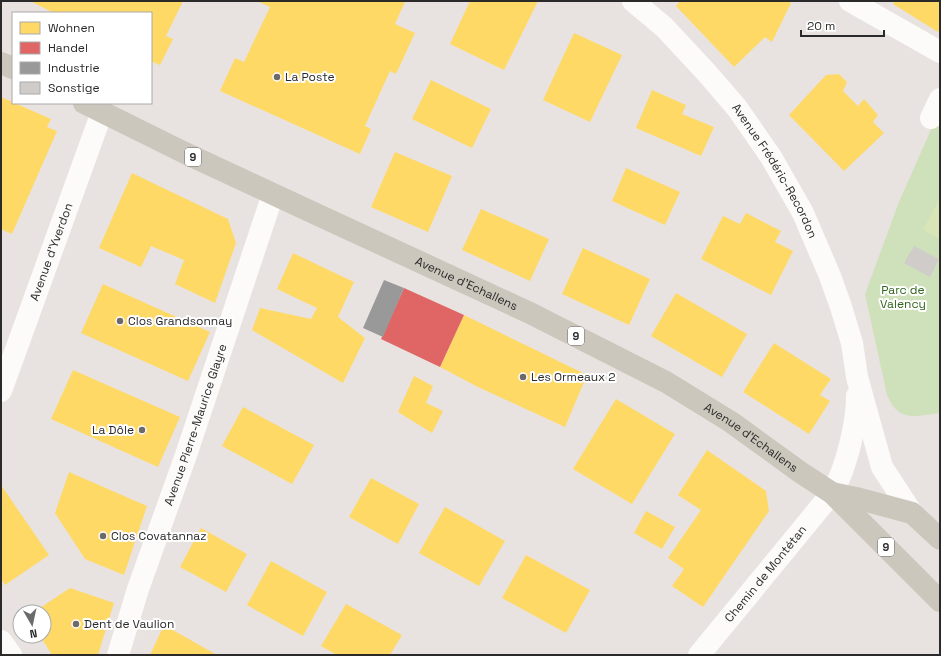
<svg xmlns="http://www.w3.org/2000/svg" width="941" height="656" font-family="'Space Grotesk',sans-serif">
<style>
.green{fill:#cee1ba}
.pitch{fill:#d9e5b7}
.homes{fill:#ffd966}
.shops{fill:#e06666}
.industry{fill:#999}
.building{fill:#cfccc9}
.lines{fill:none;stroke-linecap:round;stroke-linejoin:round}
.street{stroke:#fcfbfa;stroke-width:22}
.secondary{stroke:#fcfbfa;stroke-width:22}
.primary{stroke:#ccc7bc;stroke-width:22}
.poi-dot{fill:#6c6b6a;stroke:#fff;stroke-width:1.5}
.labels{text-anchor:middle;stroke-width:4;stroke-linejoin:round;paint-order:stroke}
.shield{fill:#fff;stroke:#6a6a6a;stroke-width:1}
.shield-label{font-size:11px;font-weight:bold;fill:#2a2a2a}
.poi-label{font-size:12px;fill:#2a2a2a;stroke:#fff;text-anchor:start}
.street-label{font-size:12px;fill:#2a2a2a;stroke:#fff}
.park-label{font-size:12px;fill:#31641c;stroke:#fff}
</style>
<rect width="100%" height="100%" fill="#e8e3e0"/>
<path class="green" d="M 940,115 L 940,413 C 915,416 899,423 887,395 L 865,294 L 899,202 L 937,116 Z"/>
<path class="pitch" d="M 940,198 L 940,239 L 923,230 Z"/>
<g class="homes">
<path d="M 30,1 L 183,1 L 166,36 L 173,39 L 160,65 L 151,61 L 151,13 L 54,13 Z"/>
<path d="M 260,1 L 405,2 L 395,24 L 415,33 L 396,74 L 390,71 L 365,126 L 371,129 L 360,154 L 220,91 L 235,58 L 244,62 L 270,7 L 259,2 Z"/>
<path d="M 470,1 L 538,1 L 504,70 L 450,44 Z"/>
<path d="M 680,1 L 788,1 L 791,3 L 772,42 L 765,37 L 734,67 L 676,6 Z"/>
<path d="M 895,1 L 940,1 L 940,29 L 938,32 L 893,4 Z"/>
<path d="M 574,33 L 622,55 L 590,122 L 543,100 Z"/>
<path d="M 839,74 L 847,82 L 843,91 L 858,106 L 864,99 L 878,115 L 873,122 L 884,133 L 844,171 L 789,115 L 826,75 Z"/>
<path d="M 431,80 L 491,109 L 472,148 L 412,119 Z"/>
<path d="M 652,90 L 686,105 L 682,114 L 714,127 L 701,156 L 636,128 Z"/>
<path d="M 1,97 L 51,119 L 47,127 L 57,131 L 12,234 L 1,229 Z"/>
<path d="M 395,152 L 452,176 L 428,232 L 371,207 Z"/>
<path d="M 626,168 L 680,192 L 665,225 L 612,201 Z"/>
<path d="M 132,173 L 228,219 L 236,243 L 215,303 L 175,284 L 184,260 L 151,246 L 141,267 L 99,248 Z"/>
<path d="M 481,209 L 549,239 L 530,281 L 462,250 Z"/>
<path d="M 746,213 L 781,231 L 775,242 L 793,251 L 771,295 L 701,259 L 723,216 L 740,224 Z"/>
<path d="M 583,248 L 650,279 L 629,325 L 562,294 Z"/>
<path d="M 293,253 L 354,282 L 338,317 L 365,338 L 343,383 L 252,330 L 260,308 L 311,319 L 317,308 L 277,289 Z"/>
<path d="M 103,284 L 210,332 L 188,381 L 81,333 Z"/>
<path d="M 676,293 L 747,334 L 722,377 L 651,336 Z"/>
<path d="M 464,315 L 587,375 L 565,427 L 478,387 L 440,367 Z"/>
<path d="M 774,343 L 831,379 L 820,395 L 830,401 L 809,434 L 743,392 Z"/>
<path d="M 73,370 L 180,417 L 158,467 L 51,419 Z"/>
<path d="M 414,376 L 433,386 L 426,403 L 443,411 L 432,433 L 398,412 Z"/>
<path d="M 616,399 L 675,434 L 632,504 L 573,469 Z"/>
<path d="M 243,407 L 314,445 L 292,484 L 222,446 Z"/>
<path d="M 707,450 L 766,491 L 769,511 L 703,607 L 672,586 L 684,569 L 668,558 L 701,510 L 678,495 Z"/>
<path d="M 69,472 L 147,506 L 124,575 L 85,559 L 55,513 Z"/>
<path d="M 371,478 L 419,504 L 398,544 L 349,517 Z"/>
<path d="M 1,485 L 49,555 L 5,585 L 1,579 Z"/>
<path d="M 445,507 L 505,541 L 479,586 L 419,553 Z"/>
<path d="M 646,511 L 675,527 L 662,549 L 634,533 Z"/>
<path d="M 201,528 L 247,554 L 226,592 L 180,567 Z"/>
<path d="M 526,555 L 590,590 L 566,633 L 502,598 Z"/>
<path d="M 271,561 L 327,592 L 303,636 L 247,605 Z"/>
<path d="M 70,588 L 114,603 L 98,655 L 52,655 L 40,636 L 44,636 L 44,612 L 34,612 Z"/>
<path d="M 346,604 L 402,635 L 390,655 L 337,655 L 321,646 Z"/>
<path d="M 164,625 L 217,655 L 150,655 Z"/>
</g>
<path class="shops" d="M 404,288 L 464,315 L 440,367 L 381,339 Z"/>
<path class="industry" d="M 384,280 L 404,288 L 383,337 L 363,328 Z"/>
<path class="building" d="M 914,246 L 939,259 L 930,277 L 904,263 Z"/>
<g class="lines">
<g class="street">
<path d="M 850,1 L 940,52"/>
<path d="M 931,118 L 940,99"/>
<path id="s1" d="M 1,391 L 102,112"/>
<path d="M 1,641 L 11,655"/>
<path id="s2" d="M 118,655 L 138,589 L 186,455 L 273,194"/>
</g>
<g class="secondary">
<path id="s3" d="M 633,1 L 664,27 L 706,72 L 737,108 L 771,157 L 803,213 L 830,276 L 841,307 L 852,343 L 857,377 L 882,467 L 912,513"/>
<path id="s4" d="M 699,655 L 832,493 C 846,469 857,424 857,396"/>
</g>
<g class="primary">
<path d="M 1,63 L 13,68"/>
<path id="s5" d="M 84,103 L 185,153 L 303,208 L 530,313 L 666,382 L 731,422 L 800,472 L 832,493 L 940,601"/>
<path d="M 832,493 L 856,498 L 912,513 L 940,539"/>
</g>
</g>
<g class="poi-dot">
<circle cx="277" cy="77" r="4"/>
<circle cx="120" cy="321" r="4"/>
<circle cx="523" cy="377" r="4"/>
<circle cx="142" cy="430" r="4"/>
<circle cx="103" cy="536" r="4"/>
<circle cx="76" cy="624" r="4"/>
</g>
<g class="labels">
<g class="shield">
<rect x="185" y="148" width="16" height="18" rx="3"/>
<rect x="568" y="327" width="16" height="18" rx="3"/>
<rect x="878" y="538" width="16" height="18" rx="3"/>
</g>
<g class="shield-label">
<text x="193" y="161">9</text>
<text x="576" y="340">9</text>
<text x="886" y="551">9</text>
</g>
<g class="poi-label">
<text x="285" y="81">La Poste</text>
<text x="128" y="325">Clos Grandsonnay</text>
<text x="531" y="381">Les Ormeaux 2</text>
<text x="134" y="434" text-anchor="end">La Dôle</text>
<text x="111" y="540">Clos Covatannaz</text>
<text x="84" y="628">Dent de Vaulion</text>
</g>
<g class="street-label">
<text dy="4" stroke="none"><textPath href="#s3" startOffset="223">Avenue Frédéric-Recordon</textPath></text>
<text dy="4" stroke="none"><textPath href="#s1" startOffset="148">Avenue d'Yverdon</textPath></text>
<text dy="4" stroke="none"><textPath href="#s5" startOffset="423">Avenue d'Echallens</textPath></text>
<text dy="4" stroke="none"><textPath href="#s2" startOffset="243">Avenue Pierre-Maurice Glayre</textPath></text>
<text dy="4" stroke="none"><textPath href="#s5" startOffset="747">Avenue d'Echallens</textPath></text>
<text dy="4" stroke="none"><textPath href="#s4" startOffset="105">Chemin de Montétan</textPath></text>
</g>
<g class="park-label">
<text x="903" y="294">Parc de<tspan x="903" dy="14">Valency</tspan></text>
</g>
</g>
<rect width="941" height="656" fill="none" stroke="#2a2a2a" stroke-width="4"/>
<rect x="12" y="12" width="140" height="92" fill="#ffffff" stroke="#aaaaaa"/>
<rect x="20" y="22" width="20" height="12" fill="#ffd966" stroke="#aaaaaa"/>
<text x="48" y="32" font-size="12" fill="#2a2a2a">Wohnen</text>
<rect x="20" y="42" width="20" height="12" fill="#e06666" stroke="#aaaaaa"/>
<text x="48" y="52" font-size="12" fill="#2a2a2a">Handel</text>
<rect x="20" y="62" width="20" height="12" fill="#999999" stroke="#aaaaaa"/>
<text x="48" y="72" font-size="12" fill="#2a2a2a">Industrie</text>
<rect x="20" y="82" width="20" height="12" fill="#cfccc9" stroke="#aaaaaa"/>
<text x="48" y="92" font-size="12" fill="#2a2a2a">Sonstige</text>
<g transform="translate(32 624) rotate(171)"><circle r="19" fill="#ffffff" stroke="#aaaaaa"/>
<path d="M0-3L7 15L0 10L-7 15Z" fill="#6c6b6a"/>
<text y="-6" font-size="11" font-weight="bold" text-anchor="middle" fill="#2a2a2a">N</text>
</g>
<path d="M801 30v6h83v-6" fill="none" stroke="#2a2a2a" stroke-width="2"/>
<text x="807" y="30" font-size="12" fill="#2a2a2a" stroke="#ffffff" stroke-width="3" paint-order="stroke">20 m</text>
</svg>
